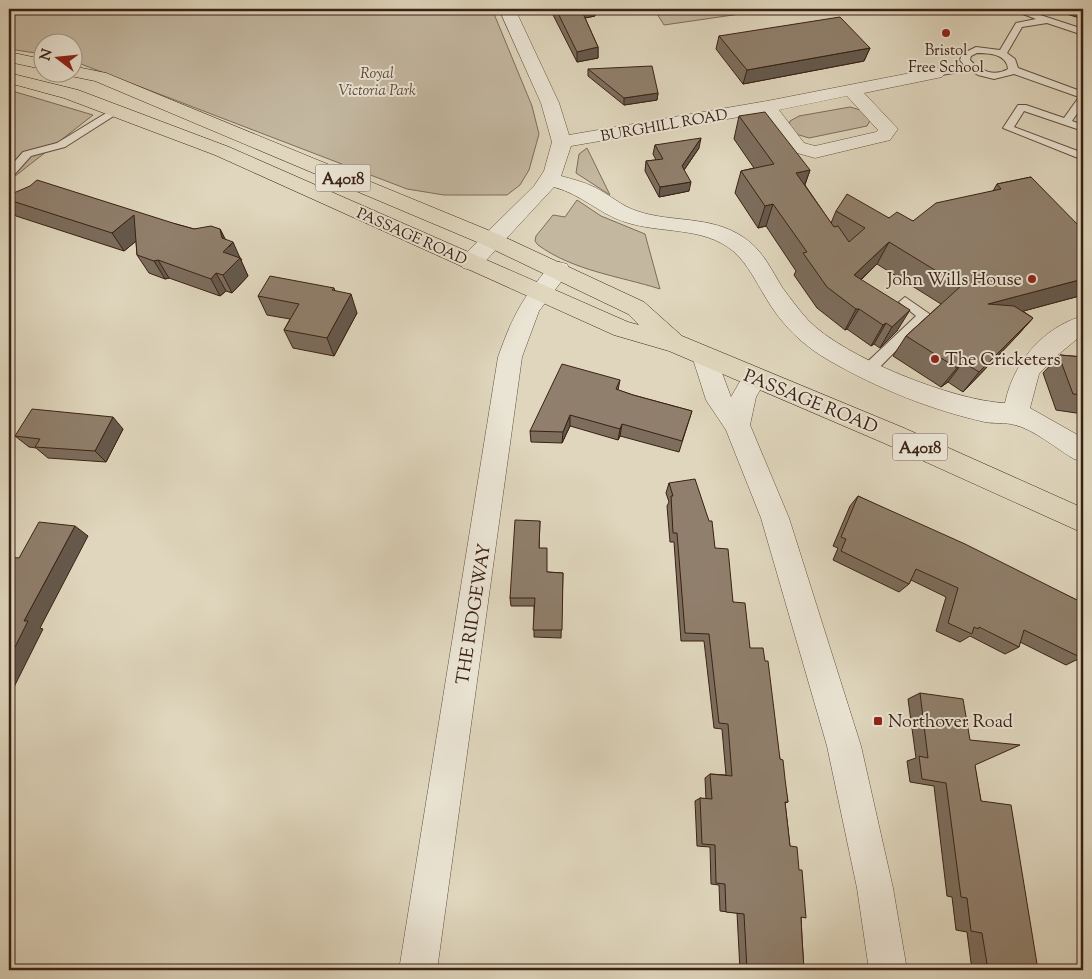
<svg xmlns="http://www.w3.org/2000/svg" width="1092" height="979" font-family="'Sorts Mill Goudy',serif">
<style>
.green{fill:#c3b7a0;stroke:#7e6c5a}
.lines{fill:none;stroke-linecap:round;stroke-linejoin:round}
.service-casing{stroke:#634e3e;stroke-width:2}
.minor-casing{stroke:#634e3e;stroke-width:1}
.primary-casing{stroke:#3a2114;stroke-width:1}
.service{fill:#eae4d4;fill-rule:evenodd}
.minor{fill:#eae4d4;fill-rule:evenodd}
.primary{fill:#dfd6bd;fill-rule:evenodd}
.wall{fill:#7c6d5d;stroke:#3a2114}
.shaded-wall{fill:#65594c;stroke:#3a2114}
.building{fill:#907f6c;stroke:#3a2114}
.poi-dot{fill:#8f2418;stroke:#eae4d4;stroke-width:2}
.labels{text-anchor:middle;stroke-width:4;stroke-linejoin:round;paint-order:stroke}
.far-poi-label{font-size:15px;fill:#3a2114;stroke:#eae4d4}
.far-park-label{font-size:15px;font-style:italic;fill:#5c4637;stroke:#eae4d4}
.far-street-label{font-size:15px;fill:#3a2114;stroke:#eae4d4}
.shield{fill:#eae4d4;stroke:#6f5c4e;stroke-width:1}
.shield-label{font-size:16px;font-weight:bold;fill:#3a2114}
.poi-label{font-size:18px;fill:#3a2114;stroke:#eae4d4;text-anchor:start}
.street-label{font-size:18px;fill:#3a2114;stroke:#eae4d4}
</style>
<rect width="100%" height="100%" fill="#dfd6bd"/>
<filter id="stains"><feTurbulence type="fractalNoise" baseFrequency=".004" numOctaves="4"/><feColorMatrix values="0 0 0 0 .2 0 0 0 0 .09 0 0 0 0 .02 0 0 0 .5 -.17"/></filter>
<radialGradient id="worn" r=".72"><stop offset=".6" stop-color="#630" stop-opacity="0"/><stop offset="1" stop-color="#630" stop-opacity=".3"/></radialGradient>
<g class="green">
<path d="M 9,9 L 492,9 L 532,106 L 539,134 L 529,170 L 520,185 L 507,195 L 444,195 L 407,189 L 73,61 L 72,42 L 42,42 L 42,54 L 9,49 Z"/>
<path d="M 654,9 L 744,9 L 747,13 L 664,25 Z"/>
<path d="M 9,90 L 93,115 L 14,177 L 9,177 Z"/>
<path d="M 850,107 L 864,111 L 871,119 L 867,126 L 809,138 L 796,134 L 789,125 L 790,121 L 799,116 Z"/>
<path d="M 587,148 L 610,195 L 576,173 L 579,154 Z"/>
<path d="M 577,200 L 601,216 L 645,234 L 660,289 C 619,276 574,271 538,245 L 535,241 L 536,236 L 553,215 L 565,217 Z"/>
</g>
<g class="lines">
<defs>
<g id="service">
<path d="M 1010,9 L 1022,9 L 1083,29 L 1083,35 L 1047,23 L 1022,27 L 1007,53 L 1015,59 L 1018,68 L 1083,92 L 1083,105 L 1072,121 L 1083,125 L 1083,131 L 1024,111 L 1014,127 L 1083,153 L 1083,160 L 1003,128 L 1018,105 L 1026,105 L 1064,118 L 1079,97 L 1014,74 L 994,79 L 978,75 L 970,70 L 936,76 L 931,73 L 964,65 L 960,60 L 962,54 L 976,47 L 1000,50 L 1016,23 L 1036,19 ZM 977,53 C 989,53 1007,54 1008,69 C 994,77 980,71 970,60 L 971,56 Z"/>
<path d="M 116,107 L 120,108 L 120,112 L 65,147 L 31,156 L 13,176 L 9,177 L 9,168 L 23,152 L 57,143 Z"/>
<path d="M 905,297 L 931,315 L 873,374 L 863,374 L 861,370 L 863,366 L 916,316 L 899,302 Z"/>
</g>
<g id="minor">
<path d="M 499,9 L 515,9 L 559,103 L 569,135 L 767,101 L 936,68 L 942,69 L 945,73 L 942,77 L 864,93 L 898,129 L 890,140 L 815,158 L 790,151 L 762,113 L 571,146 L 561,176 C 572,179 584,182 594,187 C 609,194 621,206 637,211 C 672,223 710,215 743,237 C 762,249 771,269 782,287 C 790,298 799,310 808,320 C 843,357 954,401 1005,403 C 1013,363 1043,327 1083,316 L 1083,334 L 1053,359 L 1039,374 L 1030,408 L 1083,438 L 1083,462 L 1074,459 C 1057,449 1033,429 1015,425 C 1005,422 994,424 985,422 C 931,410 877,388 830,361 C 803,346 781,324 766,298 C 756,282 748,264 733,251 C 703,226 661,234 625,222 C 599,214 583,195 554,187 L 479,268 L 471,270 L 463,268 L 460,262 L 463,256 L 534,186 L 544,171 L 552,142 L 541,103 ZM 847,96 L 878,130 L 876,132 L 815,146 L 804,143 L 779,110 Z"/>
<path d="M 559,262 L 567,264 L 570,270 L 539,311 L 522,357 L 437,970 L 399,970 L 498,357 C 509,326 518,305 539,279 C 545,271 549,265 559,262 Z"/>
<path d="M 704,347 L 713,349 L 731,397 L 746,371 L 755,368 L 764,371 L 767,378 L 756,397 L 750,425 L 789,518 L 861,746 L 893,888 L 907,970 L 869,970 L 857,888 L 827,746 L 761,518 L 726,430 L 706,400 L 692,356 L 695,349 Z"/>
</g>
<g id="primary">
<path d="M 9,52 L 42,59 L 42,69 L 9,62 Z"/>
<path d="M 72,66 L 106,73 L 500,235 L 644,302 L 682,336 L 904,428 L 1083,508 L 1083,533 L 886,444 L 669,351 L 614,335 L 215,155 L 64,98 L 9,83 L 9,73 L 78,90 L 229,147 L 628,322 L 639,325 L 628,314 L 484,245 L 95,81 L 66,75 L 64,72 L 72,72 Z"/>
</g>
</defs>
<use href="#service" class="service-casing"/>
<use href="#minor" class="minor-casing"/>
<use href="#primary" class="primary-casing"/>
<use href="#service" class="service"/>
<use href="#minor" class="minor"/>
<use href="#primary" class="primary"/>
</g>
<g class="wall">
<path d="M 550,9 L 595,9 L 595,16 L 585,18 L 598,47 L 598,58 L 577,62 Z"/>
<path d="M 1050,9 L 1083,9 L 1083,19 Z"/>
<path d="M 719,36 L 870,48 L 864,61 L 743,84 L 716,49 Z"/>
<path d="M 588,69 L 658,93 L 657,100 L 624,105 L 588,76 Z"/>
<path d="M 739,116 L 810,170 L 805,185 L 831,223 L 836,211 L 913,221 L 993,191 L 997,184 L 1031,177 L 1083,295 L 1023,311 L 1033,318 L 1015,338 L 963,392 L 948,382 L 941,387 L 893,356 L 906,336 L 941,304 L 877,264 L 861,280 L 897,331 L 880,348 L 874,344 L 871,346 L 847,329 L 845,330 L 817,308 L 794,275 L 796,271 L 766,226 L 758,228 L 735,193 L 741,171 L 754,168 L 734,139 Z"/>
<path d="M 655,145 L 699,148 L 684,170 L 689,191 L 659,197 L 645,171 L 646,161 L 656,160 L 653,154 Z"/>
<path d="M 9,195 L 176,224 L 194,229 L 220,229 L 225,239 L 242,260 L 241,261 L 248,276 L 232,293 L 226,291 L 220,296 L 169,278 L 165,279 L 149,273 L 137,255 L 136,241 L 124,251 L 16,216 L 9,206 Z"/>
<path d="M 334,288 L 335,291 L 357,313 L 334,356 L 293,348 L 284,330 L 290,319 L 267,315 L 258,296 Z"/>
<path d="M 1060,355 L 1083,357 L 1083,414 L 1056,410 L 1043,373 Z"/>
<path d="M 620,380 L 618,390 L 633,395 L 692,411 L 679,452 L 620,436 L 618,440 L 570,426 L 562,443 L 531,442 L 530,431 Z"/>
<path d="M 123,429 L 106,462 L 48,458 L 36,448 L 29,447 L 15,436 Z"/>
<path d="M 669,483 L 715,548 L 733,602 L 750,648 L 780,759 L 788,802 L 785,803 L 790,846 L 801,917 L 802,938 L 804,970 L 740,970 L 737,913 L 720,911 L 719,885 L 711,884 L 710,847 L 697,846 L 695,801 L 700,798 L 706,799 L 705,778 L 710,774 L 726,775 L 722,729 L 714,728 L 704,641 L 681,641 L 674,542 L 670,542 L 667,506 L 669,502 L 666,493 Z"/>
<path d="M 858,496 L 1083,603 L 1083,664 L 1076,660 L 1066,665 L 1020,642 L 1019,647 L 1005,654 L 970,636 L 960,642 L 936,631 L 946,597 L 911,580 L 909,584 L 899,592 L 833,560 L 838,548 L 833,546 L 850,506 Z"/>
<path d="M 540,521 L 539,548 L 547,572 L 563,573 L 561,638 L 534,637 L 534,606 L 511,606 L 510,598 Z"/>
<path d="M 920,693 L 970,740 L 981,801 L 1038,970 L 972,970 L 967,932 L 956,930 L 952,897 L 947,896 L 934,786 L 910,782 L 907,761 L 916,758 L 908,699 Z"/>
</g>
<g class="shaded-wall">
<path d="M 580,9 L 595,9 L 595,16 L 580,19 Z"/>
<path d="M 598,47 L 598,58 L 577,62 L 577,52 Z"/>
<path d="M 870,48 L 864,61 L 743,84 L 747,70 Z"/>
<path d="M 658,93 L 657,100 L 624,105 L 624,98 Z"/>
<path d="M 701,138 L 699,148 L 680,176 L 682,166 Z"/>
<path d="M 810,170 L 802,192 L 796,173 Z"/>
<path d="M 691,182 L 689,191 L 659,197 L 660,187 Z"/>
<path d="M 773,204 L 766,226 L 758,228 L 765,206 Z"/>
<path d="M 134,215 L 146,233 L 124,251 L 112,233 Z"/>
<path d="M 220,229 L 229,247 L 233,242 L 248,276 L 232,293 L 223,275 L 223,252 L 222,238 Z"/>
<path d="M 889,242 L 877,264 L 843,296 L 854,275 Z"/>
<path d="M 158,260 L 169,278 L 165,279 L 154,261 Z"/>
<path d="M 216,273 L 226,291 L 220,296 L 211,279 Z"/>
<path d="M 1083,279 L 1083,295 L 972,325 L 988,304 Z"/>
<path d="M 351,294 L 357,313 L 334,356 L 327,338 Z"/>
<path d="M 856,309 L 859,309 L 847,329 L 845,330 Z"/>
<path d="M 910,310 L 897,331 L 880,348 L 892,327 Z"/>
<path d="M 1033,318 L 1015,338 L 963,392 L 979,372 Z"/>
<path d="M 886,323 L 874,344 L 871,346 L 883,325 Z"/>
<path d="M 963,362 L 948,382 L 941,387 L 957,368 Z"/>
<path d="M 570,415 L 570,426 L 562,443 L 563,432 Z"/>
<path d="M 113,417 L 123,429 L 106,462 L 95,451 Z"/>
<path d="M 622,424 L 620,436 L 618,440 L 620,429 Z"/>
<path d="M 75,526 L 88,536 L 40,628 L 43,629 L 11,693 L 9,692 L 9,659 L 24,621 Z"/>
</g>
<g class="building">
<path d="M 556,9 L 581,9 L 598,47 L 577,52 Z"/>
<path d="M 840,17 L 870,48 L 747,70 L 719,36 Z"/>
<path d="M 652,66 L 658,93 L 624,98 L 588,69 Z"/>
<path d="M 765,112 L 810,170 L 796,173 L 834,227 L 838,226 L 849,242 L 865,228 L 836,211 L 847,194 L 889,218 L 897,212 L 913,221 L 936,203 L 1001,189 L 997,184 L 1031,177 L 1083,230 L 1083,279 L 988,304 L 1014,306 L 1033,318 L 979,372 L 963,362 L 957,368 L 906,336 L 961,286 L 889,242 L 854,275 L 910,310 L 892,327 L 886,323 L 883,325 L 859,309 L 856,309 L 827,287 L 803,253 L 807,252 L 773,204 L 765,206 L 741,171 L 774,164 L 739,116 Z"/>
<path d="M 701,138 L 682,166 L 691,182 L 660,187 L 646,161 L 663,159 L 655,145 Z"/>
<path d="M 37,180 L 176,224 L 194,229 L 211,226 L 220,229 L 222,238 L 233,242 L 223,252 L 240,258 L 223,275 L 216,273 L 211,279 L 158,260 L 154,261 L 137,255 L 134,215 L 112,233 L 9,200 L 9,195 L 30,186 Z"/>
<path d="M 270,276 L 334,288 L 332,290 L 351,294 L 327,338 L 284,330 L 299,304 L 258,296 Z"/>
<path d="M 1060,355 L 1083,357 L 1083,395 L 1073,394 L 1059,356 Z"/>
<path d="M 562,364 L 620,380 L 616,389 L 633,395 L 692,411 L 682,441 L 622,424 L 620,429 L 570,415 L 563,432 L 530,431 Z"/>
<path d="M 32,409 L 113,417 L 95,451 L 35,447 L 40,439 L 15,436 Z"/>
<path d="M 695,479 L 709,521 L 712,521 L 715,548 L 728,549 L 733,602 L 745,603 L 750,648 L 763,648 L 765,661 L 768,661 L 780,759 L 783,760 L 785,779 L 788,802 L 785,802 L 790,846 L 797,847 L 799,870 L 802,870 L 806,918 L 801,917 L 802,938 L 804,970 L 747,970 L 744,914 L 726,912 L 725,884 L 716,883 L 715,845 L 702,844 L 700,798 L 712,799 L 710,774 L 732,776 L 728,724 L 719,723 L 709,634 L 685,633 L 677,533 L 673,533 L 671,496 L 673,496 L 669,483 Z"/>
<path d="M 858,496 L 965,544 L 1083,603 L 1083,650 L 1082,658 L 1024,630 L 1019,647 L 979,627 L 978,629 L 974,627 L 972,634 L 948,623 L 958,588 L 916,569 L 909,584 L 841,551 L 846,539 L 841,537 Z"/>
<path d="M 515,520 L 540,521 L 539,548 L 547,548 L 547,572 L 563,573 L 562,630 L 533,630 L 535,598 L 510,598 Z"/>
<path d="M 39,522 L 75,526 L 24,621 L 28,621 L 9,659 L 9,557 L 19,558 Z"/>
<path d="M 920,693 L 963,699 L 970,740 L 1020,745 L 975,765 L 981,801 L 1011,805 L 1038,970 L 988,970 L 982,933 L 971,931 L 967,898 L 961,897 L 946,783 L 922,779 L 919,756 L 928,758 Z"/>
</g>
<g class="poi-dot">
<circle cx="946" cy="33" r="5"/>
<circle cx="1032" cy="279" r="5"/>
<circle cx="935" cy="359" r="5"/>
<rect x="873" y="716" width="10" height="10" rx="2.5"/>
</g>
<g class="labels">
<g class="far-poi-label">
<text x="946" y="55">Bristol<tspan x="946" dy="17">Free School</tspan></text>
</g>
<g class="far-park-label">
<text x="377" y="78">Royal<tspan x="377" dy="17">Victoria Park</tspan></text>
</g>
<g class="far-street-label">
<text transform="translate(664 125) rotate(-10)" y="5">BURGHILL ROAD</text>
<text transform="translate(412 236) rotate(24)" y="5">PASSAGE ROAD</text>
</g>
<g class="shield">
<rect x="315.5" y="164.5" width="55" height="27" rx="4"/>
<rect x="892.5" y="433.5" width="55" height="27" rx="4"/>
</g>
<g class="shield-label">
<text x="343" y="184">A4018</text>
<text x="920" y="453">A4018</text>
</g>
<g class="poi-label">
<text x="1022" y="285" text-anchor="end">John Wills House</text>
<text x="945" y="365">The Cricketers</text>
<text x="888" y="727">Northover Road</text>
</g>
<g class="street-label">
<text transform="translate(811 401) rotate(22)" y="6">PASSAGE ROAD</text>
<text transform="translate(473 614) rotate(-81)" y="6">THE RIDGEWAY</text>
</g>
</g>
<rect width="1092" height="979" fill="none" stroke="#dfd6bd" stroke-width="30"/>
<rect x="10" y="10" width="1072" height="959" fill="none" stroke="#3a2114" stroke-width="2.5"/>
<rect x="15" y="15" width="1062" height="949" fill="none" stroke="#3a2114"/>
<g transform="translate(58 58) rotate(286)"><circle r="24" fill="#eae4d4" stroke="#a49687"/>
<path d="M0-4L9 19L0 12L-9 19Z" fill="#8f2418"/>
<text y="-8" font-size="14" font-weight="bold" text-anchor="middle" fill="#3a2114">N</text>
</g>
<rect width="100%" height="100%" filter="url(#stains)"/>
<rect width="100%" height="100%" fill="url(#worn)"/>
</svg>
